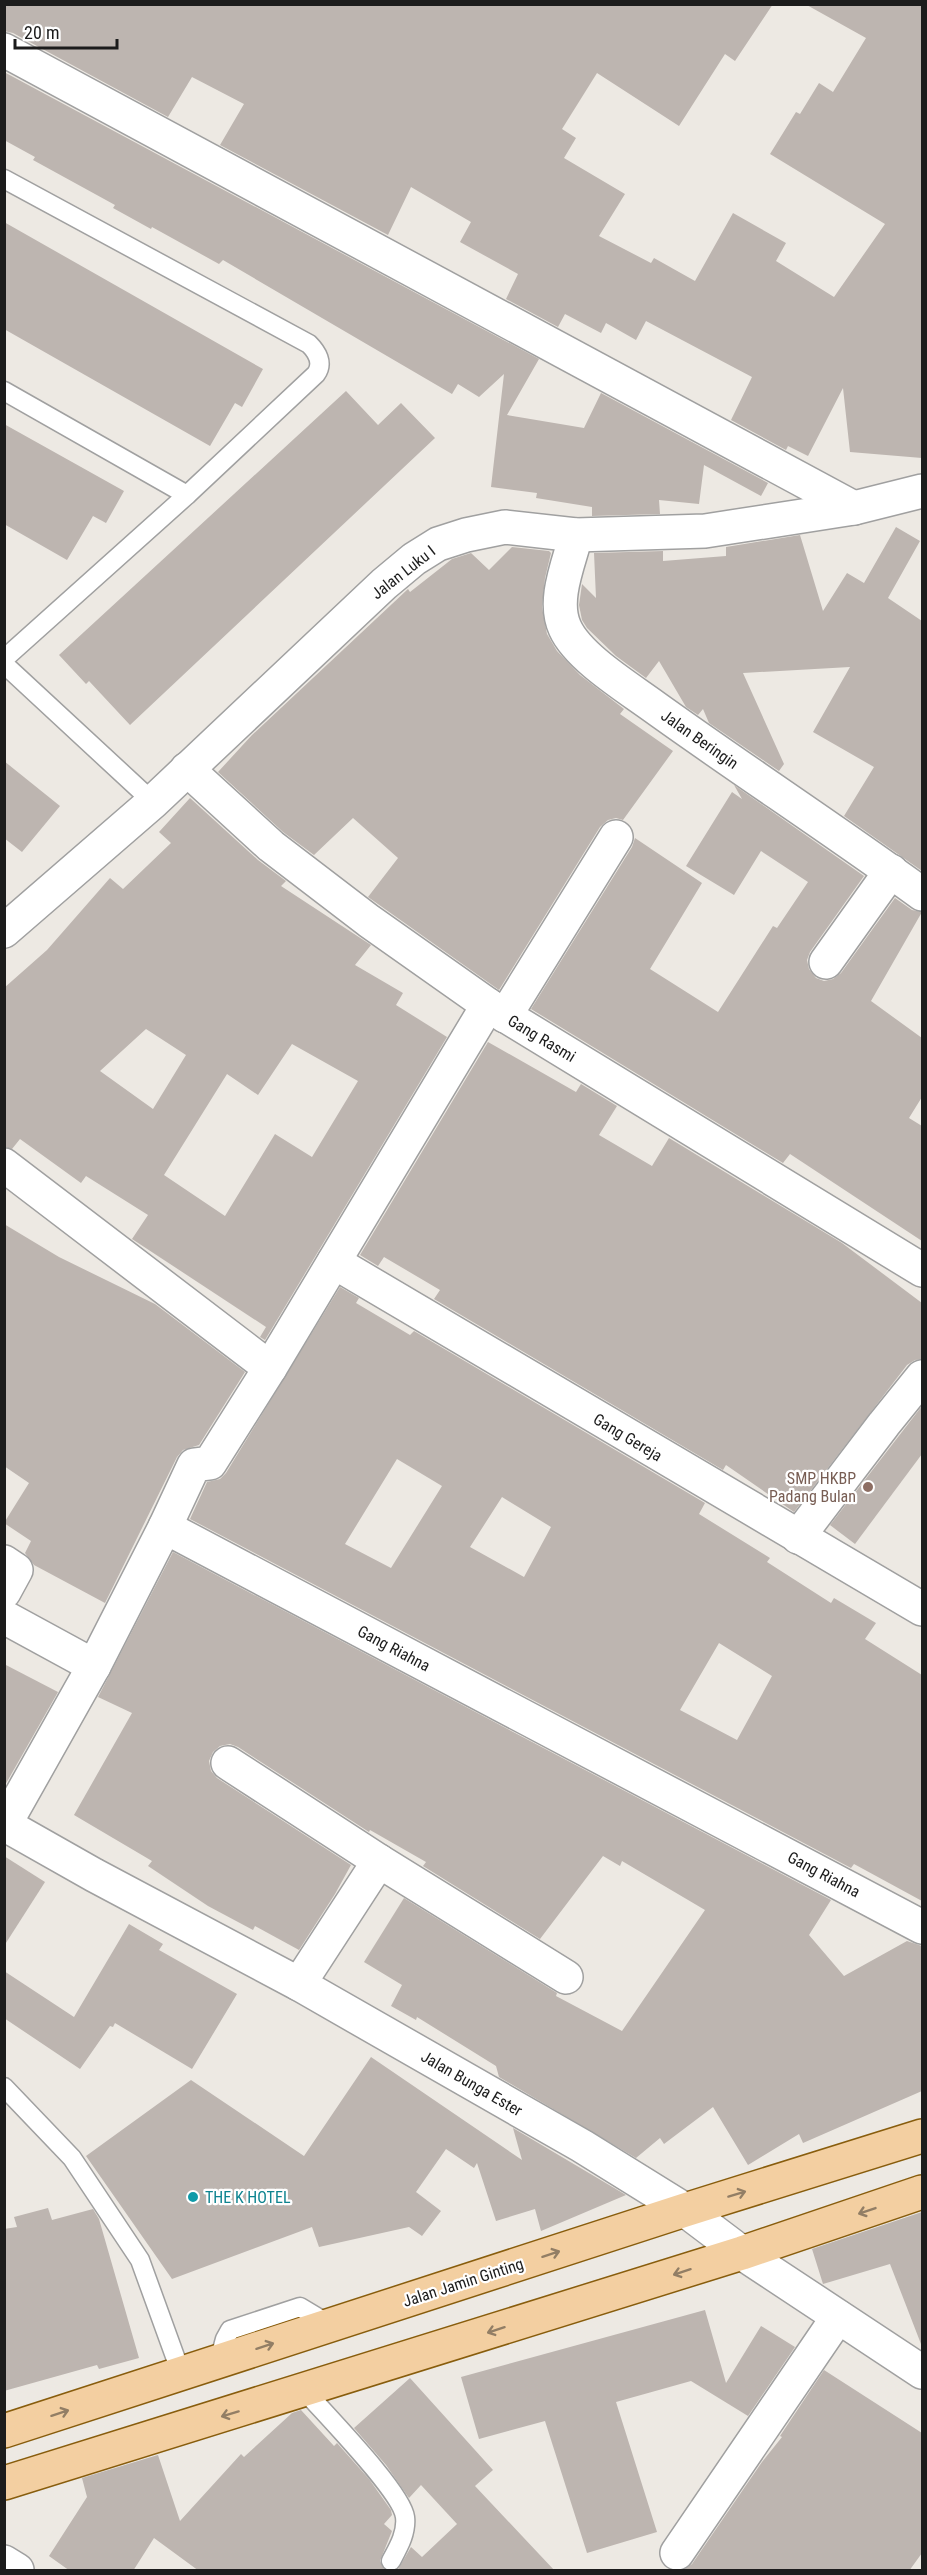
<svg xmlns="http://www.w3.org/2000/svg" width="927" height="2575" font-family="'Roboto Condensed',sans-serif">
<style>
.building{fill:#bdb5b0;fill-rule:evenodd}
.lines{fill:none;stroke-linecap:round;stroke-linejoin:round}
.service-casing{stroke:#a0a0a0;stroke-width:21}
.minor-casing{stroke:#a0a0a0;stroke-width:36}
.tertiary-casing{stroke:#a0a0a0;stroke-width:36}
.primary-casing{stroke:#885d0d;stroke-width:36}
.service{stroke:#fff;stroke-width:18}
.minor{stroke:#fff;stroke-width:33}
.tertiary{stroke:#fff;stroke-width:33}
.primary{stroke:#f3cfa1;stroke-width:33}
.oneway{stroke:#927e65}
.education-dot{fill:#8d6e63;stroke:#fff;stroke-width:2}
.culture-dot{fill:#0f9aa8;stroke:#fff;stroke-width:2}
.labels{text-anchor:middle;stroke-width:4.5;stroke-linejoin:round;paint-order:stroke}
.street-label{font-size:16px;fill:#1c1c1c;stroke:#fff}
.education-label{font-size:16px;fill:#785e54;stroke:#fff;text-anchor:end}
.culture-label{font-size:16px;fill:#0d838f;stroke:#fff;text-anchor:start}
</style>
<rect width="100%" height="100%" fill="#ede9e3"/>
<g class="building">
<path d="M 4,4 L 773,4 L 735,61 L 725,54 L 679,126 L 597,73 L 562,129 L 576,138 L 564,158 L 625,194 L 599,236 L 651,263 L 654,258 L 695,281 L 733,213 L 786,243 L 776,261 L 834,297 L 885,224 L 770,154 L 796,112 L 800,114 L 819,83 L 833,92 L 866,38 L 805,4 L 922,4 L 922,458 L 850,452 L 843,388 L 808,456 L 788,446 L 786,450 L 731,420 L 752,377 L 646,321 L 636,340 L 606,323 L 601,333 L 565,314 L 558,327 L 506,299 L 518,274 L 460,242 L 471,222 L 411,187 L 388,235 L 220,145 L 244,104 L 192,77 L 168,117 L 13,33 L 4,31 Z"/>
<path d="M 4,72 L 539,359 L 507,415 L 584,428 L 601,393 L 768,483 L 761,496 L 704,465 L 699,504 L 659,500 L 660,514 L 592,516 L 592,507 L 536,498 L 537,493 L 491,487 L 504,374 L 479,397 L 458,384 L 452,394 L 223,260 L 219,264 L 152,227 L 151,229 L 113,208 L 115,205 L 33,160 L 35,157 L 4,140 Z"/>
<path d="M 4,222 L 263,369 L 242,407 L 235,403 L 210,446 L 4,329 Z"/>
<path d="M 346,391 L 378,425 L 401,403 L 435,438 L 130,725 L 89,681 L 86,684 L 59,655 Z"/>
<path d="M 4,424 L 124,491 L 106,523 L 93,516 L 67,560 L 4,524 Z"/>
<path d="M 896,527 L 920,541 L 888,598 L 922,621 L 922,871 L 844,816 L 874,767 L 813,732 L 850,667 L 743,673 L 784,764 L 779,771 L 709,723 L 703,709 L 698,715 L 686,707 L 659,661 L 646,678 L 616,656 L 587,628 L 582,620 L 579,605 L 582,584 L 596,598 L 594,553 L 663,551 L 663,561 L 726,556 L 726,547 L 800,535 L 823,611 L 847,573 L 864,583 Z"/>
<path d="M 512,547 L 549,551 L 551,553 L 545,578 L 542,607 L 547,634 L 557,651 L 580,675 L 624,709 L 620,714 L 673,751 L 623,820 L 616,818 L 608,820 L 600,827 L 499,990 L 368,897 L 398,858 L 353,818 L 314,855 L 283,832 L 218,772 L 252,735 L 408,589 L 410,592 L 452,559 L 471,553 L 489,570 Z"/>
<path d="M 4,761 L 60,806 L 22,852 L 4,838 Z"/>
<path d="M 734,785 L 864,876 L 810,952 L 807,960 L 809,969 L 816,978 L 824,981 L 833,979 L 841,973 L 895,898 L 912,910 L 922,912 L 871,1001 L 922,1038 L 922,1097 L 909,1118 L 922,1126 L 922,1241 L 790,1154 L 783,1163 L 531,1009 L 632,847 L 635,838 L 702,883 L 650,969 L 718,1012 L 773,926 L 777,928 L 808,882 L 761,851 L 734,895 L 686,866 L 732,792 L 742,799 Z"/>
<path d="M 190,798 L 258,860 L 286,881 L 281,886 L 371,945 L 355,965 L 403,993 L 396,1005 L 447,1037 L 265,1340 L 260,1337 L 266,1327 L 132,1239 L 148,1215 L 86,1176 L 81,1183 L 20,1139 L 12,1149 L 4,1147 L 4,988 L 47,950 L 110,878 L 123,889 L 171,843 L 159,832 ZM 146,1029 L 186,1055 L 153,1109 L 100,1071 ZM 292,1044 L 358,1081 L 312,1157 L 275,1134 L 225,1216 L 164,1175 L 227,1074 L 258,1095 Z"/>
<path d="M 488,1042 L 576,1092 L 581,1084 L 617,1106 L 599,1135 L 652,1166 L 669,1138 L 842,1243 L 922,1303 L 922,1359 L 915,1360 L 907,1365 L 794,1512 L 726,1465 L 723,1470 L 434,1299 L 440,1290 L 384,1257 L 378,1266 L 360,1255 Z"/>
<path d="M 4,1224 L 59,1257 L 155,1304 L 245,1372 L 199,1445 L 183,1450 L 177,1457 L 105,1603 L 34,1565 L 25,1553 L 31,1541 L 4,1523 L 29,1483 L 4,1466 Z"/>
<path d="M 340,1287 L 359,1298 L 356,1303 L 410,1335 L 414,1331 L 705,1503 L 699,1514 L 770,1558 L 767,1562 L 831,1603 L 834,1598 L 876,1623 L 865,1639 L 922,1675 L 922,1901 L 854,1864 L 851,1868 L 190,1519 L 207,1482 L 220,1479 L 226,1473 ZM 397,1459 L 442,1486 L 391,1568 L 345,1544 ZM 502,1497 L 551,1527 L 524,1577 L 470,1547 ZM 719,1643 L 772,1676 L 737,1740 L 680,1710 Z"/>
<path d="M 922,1406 L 922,1454 L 855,1544 L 830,1525 Z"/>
<path d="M 173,1552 L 831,1900 L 809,1935 L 844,1976 L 907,1941 L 922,1946 L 922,2091 L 803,2143 L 799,2134 L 748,2165 L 713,2107 L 664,2144 L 660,2138 L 636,2158 L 499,2077 L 496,2066 L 417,2017 L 416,2020 L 391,2006 L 402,1985 L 364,1962 L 404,1898 L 557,1993 L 556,1996 L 622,2031 L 705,1910 L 622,1861 L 620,1866 L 603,1856 L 540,1939 L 423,1866 L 426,1862 L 370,1830 L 369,1832 L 238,1747 L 230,1744 L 220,1746 L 213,1752 L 209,1761 L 211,1771 L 217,1778 L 351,1865 L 335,1894 L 299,1950 L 255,1926 L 253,1930 L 208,1906 L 148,1866 L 152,1861 L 74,1815 L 132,1713 L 98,1697 Z"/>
<path d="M 4,1664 L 58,1692 L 4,1787 Z"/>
<path d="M 4,1856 L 45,1882 L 4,1946 Z"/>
<path d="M 129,1924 L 163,1944 L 159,1950 L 237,1994 L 192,2069 L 115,2023 L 113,2027 L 110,2026 L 80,2069 L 4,2018 L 4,1971 L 74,2017 Z"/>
<path d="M 371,2057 L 522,2160 L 513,2128 L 626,2195 L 541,2231 L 535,2209 L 496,2221 L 477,2163 L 474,2168 L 446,2149 L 416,2192 L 441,2211 L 422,2236 L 409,2227 L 319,2247 L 312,2227 L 172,2279 L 86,2156 L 191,2080 L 304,2156 Z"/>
<path d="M 48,2208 L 52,2220 L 93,2209 L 99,2219 L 139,2358 L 99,2369 L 97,2365 L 4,2391 L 4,2229 L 17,2227 L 14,2217 Z"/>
<path d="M 922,2212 L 922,2343 L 921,2344 L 890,2264 L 823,2284 L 812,2249 Z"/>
<path d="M 705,2310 L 726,2383 L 761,2326 L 795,2347 L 748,2416 L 691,2381 L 616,2402 L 657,2532 L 587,2553 L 545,2421 L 479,2439 L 461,2377 Z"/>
<path d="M 824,2370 L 922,2433 L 922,2553 L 909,2571 L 682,2571 L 692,2564 L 762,2462 L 782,2437 L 780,2436 Z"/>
<path d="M 410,2378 L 493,2470 L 475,2486 L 555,2571 L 397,2571 L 411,2547 L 422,2557 L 457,2524 L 421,2485 L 409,2498 L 386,2465 L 354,2428 Z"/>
<path d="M 301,2410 L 334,2446 L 337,2443 L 369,2479 L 391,2510 L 392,2515 L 384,2524 L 392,2531 L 380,2561 L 385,2571 L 199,2571 L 154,2538 L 133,2571 L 70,2571 L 49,2556 L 87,2497 L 82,2478 L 158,2455 L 180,2521 L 241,2454 L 244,2457 L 292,2413 Z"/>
</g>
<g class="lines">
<defs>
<g id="service">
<path d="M 4,179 L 309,344 C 317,352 324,363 316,374 L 187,495 L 4,659"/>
<path d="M 4,391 L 187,495"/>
<path d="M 4,664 L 153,802"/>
<path d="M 4,2087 L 72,2158 L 140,2260 L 181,2373"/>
<path d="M 219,2361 L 225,2339 L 230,2330 L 300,2307 L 330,2325"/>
<path d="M 305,2391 C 325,2414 402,2492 405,2517 C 407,2533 398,2548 391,2561"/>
</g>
<g id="minor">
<path d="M 4,50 L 854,508"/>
<path d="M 576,535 C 569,563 552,600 565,628 C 578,657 627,687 653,706 C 742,770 834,830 922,894"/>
<path d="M 187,769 L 271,846 L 369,921 L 488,1005 L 922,1270"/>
<path d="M 826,962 L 891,871"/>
<path d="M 505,1016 L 616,837"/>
<path d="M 4,1165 L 270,1368"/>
<path d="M 334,1262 L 922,1609"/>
<path d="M 165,1527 L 194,1465 L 210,1463 L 270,1368 L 488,1005"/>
<path d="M 798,1537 L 884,1424 L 922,1377"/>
<path d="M 4,1562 L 16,1570 L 4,1592"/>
<path d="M 4,1617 L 94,1666"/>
<path d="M 228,1763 L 379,1861 L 566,1977"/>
<path d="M 4,1824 L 94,1875 L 299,1984 L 582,2146 L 685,2210 L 742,2253 L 922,2372"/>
<path d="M 5,1824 L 94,1666 L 165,1527 L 922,1927"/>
<path d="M 299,1984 L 379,1861"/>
<path d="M 677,2553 L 838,2317"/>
<path d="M 4,2562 L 17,2570"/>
</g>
<path id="tertiary" d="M 4,931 L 153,802 L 384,584 L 414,559 L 438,544 L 466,535 L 505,527 L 576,535 L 705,531 L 854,508 L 922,491"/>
<g id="primary">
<path d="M 4,2431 L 685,2210 L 922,2136"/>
<path d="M 4,2483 L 742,2253 L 922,2192"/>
</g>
</defs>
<use href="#service" class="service-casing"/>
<use href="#minor" class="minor-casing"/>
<use href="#tertiary" class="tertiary-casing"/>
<use href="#primary" class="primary-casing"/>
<use href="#service" class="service"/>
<use href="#minor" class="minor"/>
<use href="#tertiary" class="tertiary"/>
<use href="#primary" class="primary"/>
</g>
<defs><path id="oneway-shaft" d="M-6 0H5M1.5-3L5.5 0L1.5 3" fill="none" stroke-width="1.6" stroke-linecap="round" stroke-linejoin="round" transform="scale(1.5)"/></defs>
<g class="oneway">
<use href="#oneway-shaft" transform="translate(737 2194) rotate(-17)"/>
<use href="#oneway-shaft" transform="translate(867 2211) rotate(161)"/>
<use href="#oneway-shaft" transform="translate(551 2254) rotate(-18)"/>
<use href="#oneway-shaft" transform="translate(682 2272) rotate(162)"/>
<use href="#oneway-shaft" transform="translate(496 2330) rotate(162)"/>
<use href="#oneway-shaft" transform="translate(265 2346) rotate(-18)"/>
<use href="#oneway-shaft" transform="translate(60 2413) rotate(-18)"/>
<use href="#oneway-shaft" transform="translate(230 2414) rotate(163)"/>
</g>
<circle class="education-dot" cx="868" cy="1487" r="6"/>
<circle class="culture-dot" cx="193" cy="2197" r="6"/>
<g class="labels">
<g class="street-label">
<text transform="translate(403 572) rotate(-38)" y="6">Jalan Luku I</text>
<text transform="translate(700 739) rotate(35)" y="6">Jalan Beringin</text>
<text transform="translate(542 1038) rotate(31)" y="6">Gang Rasmi</text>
<text transform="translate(628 1437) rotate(31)" y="6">Gang Gereja</text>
<text transform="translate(394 1648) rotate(28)" y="6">Gang Riahna</text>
<text transform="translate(824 1874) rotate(28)" y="6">Gang Riahna</text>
<text transform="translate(472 2083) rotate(30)" y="6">Jalan Bunga Ester</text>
<text transform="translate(463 2282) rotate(-18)" y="6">Jalan Jamin Ginting</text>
</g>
<g class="education-label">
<text x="856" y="1484">SMP HKBP<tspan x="856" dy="18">Padang Bulan</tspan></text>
</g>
<g class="culture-label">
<text x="205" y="2203">THE K HOTEL</text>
</g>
</g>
<rect width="927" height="2575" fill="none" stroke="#1c1c1c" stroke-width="12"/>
<path d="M15 39v9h102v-9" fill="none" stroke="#1c1c1c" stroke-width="3"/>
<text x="24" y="39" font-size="18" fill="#1c1c1c" stroke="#ffffff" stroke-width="4.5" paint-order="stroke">20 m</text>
</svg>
